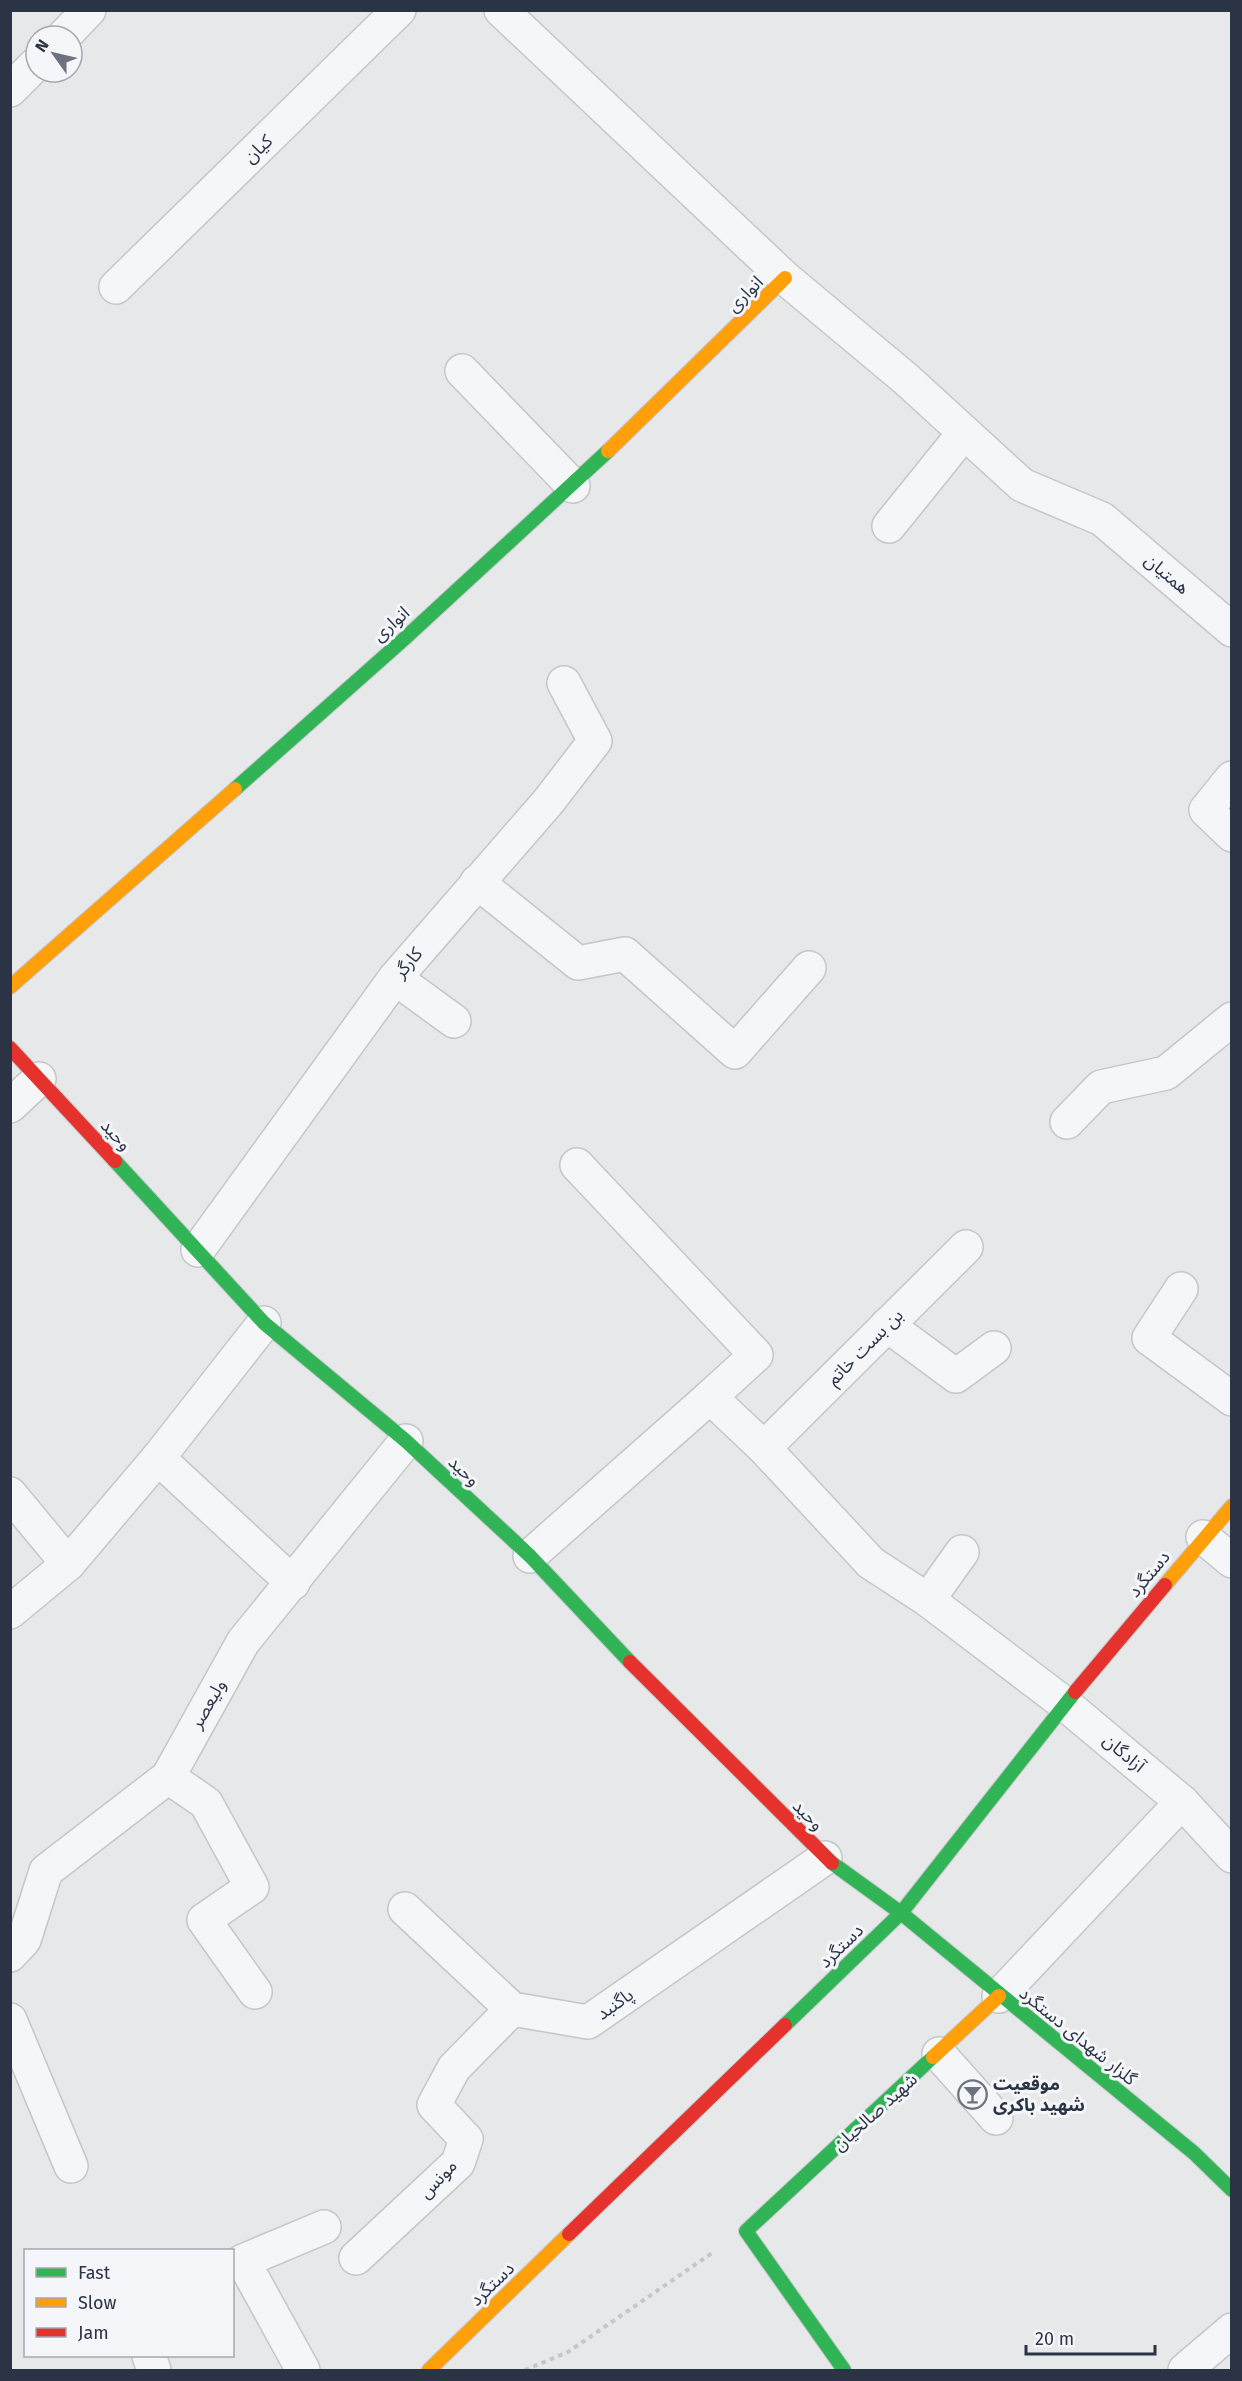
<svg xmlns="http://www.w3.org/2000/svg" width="1242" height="2381" font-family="'Fira Sans','Noto Sans Arabic',sans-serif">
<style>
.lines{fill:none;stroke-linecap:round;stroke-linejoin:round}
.street-casing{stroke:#c4c6c8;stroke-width:36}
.fast-casing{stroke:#c4c6c8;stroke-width:16}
.slow-casing{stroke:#c4c6c8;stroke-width:16}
.jam-casing{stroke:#c4c6c8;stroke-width:16}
.path{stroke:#c5c6ca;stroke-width:4;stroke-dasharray:4.5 4.5;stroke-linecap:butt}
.street{stroke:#f5f6f7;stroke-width:33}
.fast{stroke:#30b455;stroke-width:14}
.slow{stroke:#ff9f0a;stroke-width:14}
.jam{stroke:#e5322d;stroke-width:14}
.labels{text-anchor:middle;stroke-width:6;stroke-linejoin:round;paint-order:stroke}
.street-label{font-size:18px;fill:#2b3445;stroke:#f4f6f9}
.poi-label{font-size:18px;font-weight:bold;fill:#2b3445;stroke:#f4f6f9;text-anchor:start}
</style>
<rect width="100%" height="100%" fill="#e6e8ea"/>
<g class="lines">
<defs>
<g id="street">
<path d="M 501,10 L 785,278 L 906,379 L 1022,485 L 1102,519 L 1232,630"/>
<path d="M 64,36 L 89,10"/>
<path d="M 10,90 L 36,64"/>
<path d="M 116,287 L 399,10"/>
<path d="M 462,371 L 573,486"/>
<path d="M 889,526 L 964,433"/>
<path d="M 1232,778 L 1206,810 L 1232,835"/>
<path d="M 477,882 L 578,963 L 625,954 L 735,1052 L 809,968"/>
<path d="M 395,978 L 454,1021"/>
<path d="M 10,1106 L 39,1079"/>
<path d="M 1067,1122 L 1101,1087 L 1166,1073 L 1232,1019"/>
<path d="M 577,1165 L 756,1355 L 710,1397"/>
<path d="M 198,1250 L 395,978 L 548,802 L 595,741 L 564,683"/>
<path d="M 1181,1289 L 1149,1338 L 1232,1399"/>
<path d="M 887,1325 L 956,1376 L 994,1348"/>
<path d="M 764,1448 L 966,1247"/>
<path d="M 158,1458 L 293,1583"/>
<path d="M 10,1494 L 68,1564"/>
<path d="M 1203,1537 L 1232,1561"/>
<path d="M 530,1556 L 710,1397 L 764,1448 L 871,1563 L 928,1600 L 1065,1704 L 1182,1802 L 1232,1856"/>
<path d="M 928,1600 L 962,1552"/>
<path d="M 10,1612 L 68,1564 L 158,1458 L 264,1323"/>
<path d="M 168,1777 L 206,1803 L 252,1887 L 204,1920 L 255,1992"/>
<path d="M 405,1909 L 512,2009 L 588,2022 L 825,1858"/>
<path d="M 10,1955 L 24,1940 L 46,1871 L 168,1777 L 243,1642 L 406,1441"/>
<path d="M 999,1996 L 1182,1802"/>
<path d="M 10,2020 L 71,2166"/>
<path d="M 939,2054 L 996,2118"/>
<path d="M 356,2258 L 458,2163 L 466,2139 L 434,2105 L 454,2068 L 512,2009"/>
<path d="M 149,2356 L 154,2370"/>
<path d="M 303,2370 L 243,2261 L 324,2227"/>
<path d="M 1185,2370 L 1232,2330"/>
</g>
<g id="fast">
<path d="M 235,789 L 404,639 L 608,451"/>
<path d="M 115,1161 L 264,1323 L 406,1441 L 530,1556 L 630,1662"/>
<path d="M 832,1863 L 901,1913 L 1194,2153 L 1232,2190"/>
<path d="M 785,2025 L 901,1913 L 1075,1692"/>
<path d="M 844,2370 L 746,2231 L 933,2057"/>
</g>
<g id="slow">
<path d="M 608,451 L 785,278"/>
<path d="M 10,987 L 235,789"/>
<path d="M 1165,1585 L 1232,1506"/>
<path d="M 933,2057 L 999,1996"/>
<path d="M 429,2370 L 569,2234"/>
</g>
<g id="jam">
<path d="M 10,1048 L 115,1161"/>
<path d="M 630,1662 L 832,1863"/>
<path d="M 1075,1692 L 1165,1585"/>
<path d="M 569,2234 L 785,2025"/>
</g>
</defs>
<use href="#street" class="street-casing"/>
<use href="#fast" class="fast-casing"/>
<use href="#slow" class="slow-casing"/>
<use href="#jam" class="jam-casing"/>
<path class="path" d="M 525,2370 L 568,2352 L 715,2251"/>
<use href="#street" class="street"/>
<use href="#fast" class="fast"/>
<use href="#slow" class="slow"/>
<use href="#jam" class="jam"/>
</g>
<defs>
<symbol id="bar-ring" viewBox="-11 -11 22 22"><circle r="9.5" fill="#f4f6f9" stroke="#6c737f" stroke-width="1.5"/><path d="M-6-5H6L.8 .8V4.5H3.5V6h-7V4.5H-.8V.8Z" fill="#6c737f"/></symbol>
</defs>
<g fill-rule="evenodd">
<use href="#bar-ring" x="956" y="2078" width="33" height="33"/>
</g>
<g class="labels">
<g class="street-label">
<text transform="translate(258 149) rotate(-44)" y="6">کیان</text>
<text transform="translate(745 294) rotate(-45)" y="6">انواری</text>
<text transform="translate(1167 574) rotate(40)" y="6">همتیان</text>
<text transform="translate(391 624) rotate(-42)" y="6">انواری</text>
<text transform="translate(408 963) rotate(-50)" y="6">کارگر</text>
<text transform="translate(116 1135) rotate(47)" y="6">وحید</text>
<text transform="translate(865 1347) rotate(-45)" y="6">بن بست خاتم</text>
<text transform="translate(464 1471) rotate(43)" y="6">وحید</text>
<text transform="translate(1149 1574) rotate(-50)" y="6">دستگرد</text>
<text transform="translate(208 1704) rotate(-60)" y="6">ولیعصر</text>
<text transform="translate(1124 1753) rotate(40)" y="6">آزادگان</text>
<text transform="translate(808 1815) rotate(45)" y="6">وحید</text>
<text transform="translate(841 1946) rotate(-44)" y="6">دستگرد</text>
<text transform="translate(615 2004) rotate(-35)" y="6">پاگنبد</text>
<text transform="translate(1078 2036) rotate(39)" y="6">گلزار شهدای دستگرد</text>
<text transform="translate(875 2112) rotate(-42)" y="6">شهید صالحیان</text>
<text transform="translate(438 2179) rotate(-46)" y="6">مونس</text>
<text transform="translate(492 2284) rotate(-44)" y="6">دستگرد</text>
</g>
<g class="poi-label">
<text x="993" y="2090">موقعیت<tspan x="993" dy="21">شهید باکری</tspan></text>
</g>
</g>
<rect width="1242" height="2381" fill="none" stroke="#2b3445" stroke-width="24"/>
<rect x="24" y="2249" width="210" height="108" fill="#f4f6f9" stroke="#a4a8b1" stroke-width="1.5"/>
<rect x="36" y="2268" width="30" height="9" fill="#30b455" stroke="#a4a8b1" stroke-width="1.5"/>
<text x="78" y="2279" font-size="18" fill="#2b3445">Fast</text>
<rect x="36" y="2298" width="30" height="9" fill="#ff9f0a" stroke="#a4a8b1" stroke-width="1.5"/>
<text x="78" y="2309" font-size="18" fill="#2b3445">Slow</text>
<rect x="36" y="2328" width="30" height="9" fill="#e5322d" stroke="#a4a8b1" stroke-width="1.5"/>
<text x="78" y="2339" font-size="18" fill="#2b3445">Jam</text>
<g transform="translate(54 54) rotate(304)"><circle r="28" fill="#f4f6f9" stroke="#a4a8b1" stroke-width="1.5"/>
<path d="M0-4.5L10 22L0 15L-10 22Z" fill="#6c737f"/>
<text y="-9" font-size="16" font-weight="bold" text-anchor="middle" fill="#2b3445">N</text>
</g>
<path d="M1026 2345v9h129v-9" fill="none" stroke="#2b3445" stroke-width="3"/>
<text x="1035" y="2345" font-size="18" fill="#2b3445" stroke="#f4f6f9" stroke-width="4.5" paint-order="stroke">20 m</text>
</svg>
